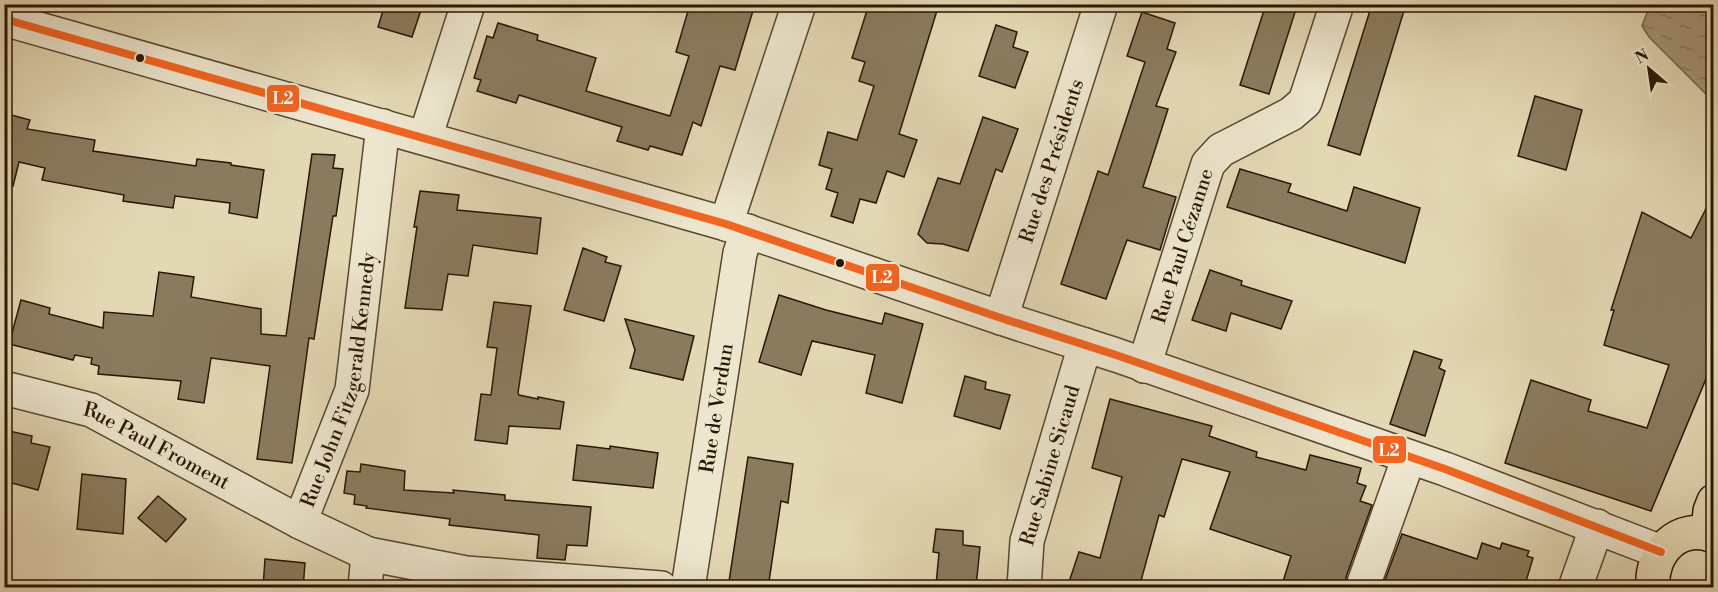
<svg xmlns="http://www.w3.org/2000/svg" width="1718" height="592" font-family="'Libre Bodoni',serif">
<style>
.water{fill:url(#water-ripples);stroke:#736349;stroke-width:1.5}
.building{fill:#8a7b5f;stroke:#2a1603;stroke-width:1.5}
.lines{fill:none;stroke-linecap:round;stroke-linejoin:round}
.minor-casing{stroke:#58462f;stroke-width:36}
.major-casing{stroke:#2a1603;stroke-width:36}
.minor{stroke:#ede6ce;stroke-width:33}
.major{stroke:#e3d8b4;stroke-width:33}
.bus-1-casing{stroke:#ede6ce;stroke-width:12}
.bus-1{stroke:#f26522;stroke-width:8}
.bus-dot{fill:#2a1603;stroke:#ede6ce;stroke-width:2}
.labels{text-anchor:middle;stroke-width:5;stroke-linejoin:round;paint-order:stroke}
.street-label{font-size:20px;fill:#2a1603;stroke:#ede6ce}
.line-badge{stroke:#ede6ce;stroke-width:2}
.badge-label{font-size:16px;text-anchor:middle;font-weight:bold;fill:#fff}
</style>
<defs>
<pattern id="water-ripples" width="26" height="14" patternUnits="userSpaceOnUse" patternTransform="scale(1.5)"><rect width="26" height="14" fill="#a49678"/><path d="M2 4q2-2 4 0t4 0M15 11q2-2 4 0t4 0" fill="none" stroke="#867960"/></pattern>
</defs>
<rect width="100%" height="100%" fill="#e3d8b4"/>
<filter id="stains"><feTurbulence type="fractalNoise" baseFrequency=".00333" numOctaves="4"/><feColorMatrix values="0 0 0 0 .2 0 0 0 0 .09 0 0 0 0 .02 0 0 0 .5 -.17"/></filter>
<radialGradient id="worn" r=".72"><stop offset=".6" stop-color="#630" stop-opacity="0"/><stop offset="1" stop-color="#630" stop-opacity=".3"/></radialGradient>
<path class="water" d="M 1650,5 L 1713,5 L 1713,101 L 1649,37 L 1642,26 Z"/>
<g class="building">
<path d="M 385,4 L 423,4 L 412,37 L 378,27 Z"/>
<path d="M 690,4 L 755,4 L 735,70 L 720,66 L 701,126 L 693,122 L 682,155 L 650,146 L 648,150 L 617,141 L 622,127 L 519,95 L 516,103 L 477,91 L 481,80 L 474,78 L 487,36 L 493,38 L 498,23 L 538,35 L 537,40 L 596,58 L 586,91 L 670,116 L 689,56 L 676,52 Z"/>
<path d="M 869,4 L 939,4 L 899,134 L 917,140 L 904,177 L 887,171 L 876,203 L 860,199 L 853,223 L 831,216 L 838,193 L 826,189 L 832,169 L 819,165 L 828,132 L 857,140 L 874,86 L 859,81 L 865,62 L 852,58 Z"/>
<path d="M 1266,4 L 1281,4 L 1296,9 L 1269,94 L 1240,85 Z"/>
<path d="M 1372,4 L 1406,4 L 1360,155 L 1328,145 Z"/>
<path d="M 1142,12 L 1175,23 L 1167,49 L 1176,52 L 1156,106 L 1168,109 L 1143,187 L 1176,197 L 1160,250 L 1127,240 L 1106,299 L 1061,284 L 1098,171 L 1108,175 L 1145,62 L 1127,56 Z"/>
<path d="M 996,25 L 1017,32 L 1013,47 L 1028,52 L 1015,88 L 979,76 Z"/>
<path d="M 1535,96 L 1582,110 L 1566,170 L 1518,156 Z"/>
<path d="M 4,113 L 30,120 L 27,129 L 95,140 L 93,151 L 196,166 L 197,159 L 231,163 L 231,165 L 264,170 L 257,218 L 229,213 L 230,203 L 206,200 L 175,196 L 173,208 L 123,201 L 124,195 L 42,180 L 45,168 L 19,162 L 13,186 L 4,184 Z"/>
<path d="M 983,117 L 1018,129 L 1002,172 L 996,169 L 968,251 L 943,244 L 927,243 L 918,234 L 938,178 L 960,184 Z"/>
<path d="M 312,154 L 335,155 L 333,168 L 343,169 L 336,216 L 333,216 L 314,339 L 309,338 L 292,463 L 257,459 L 270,366 L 211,358 L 204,403 L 178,399 L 181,381 L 98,374 L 99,366 L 91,364 L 92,358 L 75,355 L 73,360 L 9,344 L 21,300 L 50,308 L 49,314 L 103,328 L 104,312 L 153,316 L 159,272 L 194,277 L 191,297 L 261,309 L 261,334 L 286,336 Z"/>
<path d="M 1240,169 L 1291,184 L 1288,192 L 1347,211 L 1354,187 L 1420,208 L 1405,263 L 1227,207 Z"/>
<path d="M 420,191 L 459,195 L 457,210 L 541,218 L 537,254 L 473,245 L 468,276 L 448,274 L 442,310 L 405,308 L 417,227 L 414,227 Z"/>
<path d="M 1713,195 L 1713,362 L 1651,511 L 1505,463 L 1531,380 L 1591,400 L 1588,411 L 1647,428 L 1669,365 L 1604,345 L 1614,310 L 1611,310 L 1642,212 L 1691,238 Z"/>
<path d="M 583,248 L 607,257 L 605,262 L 621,266 L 604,321 L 564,310 Z"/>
<path d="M 1210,270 L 1242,281 L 1241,285 L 1292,301 L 1281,329 L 1231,313 L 1226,331 L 1192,320 Z"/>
<path d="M 779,295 L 826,310 L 882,324 L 885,313 L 923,324 L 902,403 L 866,393 L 875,355 L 812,341 L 801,375 L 759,362 Z"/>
<path d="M 494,302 L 531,306 L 518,393 L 519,395 L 538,399 L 538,397 L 564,402 L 560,429 L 509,426 L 507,444 L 475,440 L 481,394 L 491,395 L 497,348 L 487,347 Z"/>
<path d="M 625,319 L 694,336 L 683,380 L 630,368 L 635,350 Z"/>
<path d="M 1414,351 L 1442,360 L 1439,368 L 1445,371 L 1425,436 L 1390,424 Z"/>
<path d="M 965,376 L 986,382 L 985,389 L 1010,395 L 1000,429 L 954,416 Z"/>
<path d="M 1110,399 L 1212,426 L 1209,436 L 1257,452 L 1256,457 L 1306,470 L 1310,455 L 1361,468 L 1357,483 L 1366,486 L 1360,501 L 1372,505 L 1346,577 L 1346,588 L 1281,588 L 1291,556 L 1210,529 L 1230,472 L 1182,459 L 1164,517 L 1159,515 L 1139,588 L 1067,588 L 1079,552 L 1100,558 L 1122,477 L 1092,468 Z"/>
<path d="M 9,431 L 32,436 L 31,443 L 50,447 L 38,490 L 4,481 L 4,447 Z"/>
<path d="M 577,445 L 610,449 L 610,446 L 658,453 L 653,488 L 573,480 Z"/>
<path d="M 748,457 L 793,464 L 788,503 L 781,501 L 768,588 L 728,588 Z"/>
<path d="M 361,464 L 405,471 L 404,490 L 454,493 L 453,490 L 505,495 L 505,500 L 591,507 L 587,546 L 567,545 L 565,560 L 537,558 L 539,535 L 449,525 L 450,519 L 366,508 L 367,506 L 354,504 L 355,495 L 344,493 L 347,471 L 360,472 Z"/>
<path d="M 82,474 L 126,479 L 123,534 L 77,529 Z"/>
<path d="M 158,496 L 186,519 L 166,542 L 138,518 Z"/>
<path d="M 936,529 L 963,531 L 963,545 L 980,547 L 976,587 L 936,585 L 939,553 L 933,552 Z"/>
<path d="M 1402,534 L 1477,559 L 1482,543 L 1500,549 L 1502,543 L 1529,551 L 1527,556 L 1533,558 L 1524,588 L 1382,588 Z"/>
<path d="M 265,559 L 305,563 L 303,588 L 263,588 Z"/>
</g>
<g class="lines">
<defs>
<g id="minor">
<path d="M 4,19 L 726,224 L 1001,318 L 1116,355 L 1445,469 L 1661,552"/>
<path d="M 425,138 L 468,4"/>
<path d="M 726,224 L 799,4"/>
<path id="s1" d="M 1001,318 L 1101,4"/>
<path id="s2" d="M 1144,366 L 1208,164 L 1221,150 L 1291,114 L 1305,102 L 1337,4"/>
<path id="s3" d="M 4,388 L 91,410 L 300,522"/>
<path d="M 368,554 L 466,573 L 661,588"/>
<path d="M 1364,583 L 1409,457"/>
<path id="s4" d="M 365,588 L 368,554 L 300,522 L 352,390 L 383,126"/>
<path id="s5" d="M 688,588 L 740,253 L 748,231"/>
<path id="s6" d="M 1024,588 L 1027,541 L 1085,345"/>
<path d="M 1575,588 L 1597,526"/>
</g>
<g id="major">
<path d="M 1708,534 L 1710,511 L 1714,501"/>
<path d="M 1653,588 C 1650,553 1678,522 1714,536"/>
</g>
</defs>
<use href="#minor" class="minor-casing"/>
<use href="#major" class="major-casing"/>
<use href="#minor" class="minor"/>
<use href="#major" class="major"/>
<defs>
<path id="bus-1" d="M 4,19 L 726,224 L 1001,318 L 1116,355 L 1445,469 L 1661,552"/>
</defs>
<use href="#bus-1" class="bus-1-casing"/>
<use href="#bus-1" class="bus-1"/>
</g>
<g class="bus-dot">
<circle cx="140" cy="58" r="5"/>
<circle cx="840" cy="263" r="5"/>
</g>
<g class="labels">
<g class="street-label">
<text dy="7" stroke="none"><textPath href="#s1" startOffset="165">Rue des Présidents</textPath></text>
<text dy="7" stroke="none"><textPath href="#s2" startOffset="126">Rue Paul Cézanne</textPath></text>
<text dy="7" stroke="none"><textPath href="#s4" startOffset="258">Rue John Fitzgerald Kennedy</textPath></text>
<text dy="7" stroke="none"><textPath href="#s5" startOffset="182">Rue de Verdun</textPath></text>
<text dy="7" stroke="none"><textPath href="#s3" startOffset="164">Rue Paul Froment</textPath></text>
<text dy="7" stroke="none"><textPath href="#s6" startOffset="126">Rue Sabine Sicaud</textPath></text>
</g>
</g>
<g class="line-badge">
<rect x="266" y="84" width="34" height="29" rx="6" fill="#f26522"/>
<rect x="865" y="263" width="35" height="29" rx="6" fill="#f26522"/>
<rect x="1372" y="435" width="35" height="29" rx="6" fill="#f26522"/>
</g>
<g class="badge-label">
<text x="283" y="104">L2</text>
<text x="882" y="283">L2</text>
<text x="1389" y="456">L2</text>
</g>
<rect width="1718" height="592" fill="none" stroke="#e3d8b4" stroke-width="24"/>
<rect x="6" y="6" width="1706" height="580" fill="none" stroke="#2a1603" stroke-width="3"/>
<rect x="12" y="12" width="1694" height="568" fill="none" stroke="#2a1603" stroke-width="1.5"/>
<g transform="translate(1649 69) rotate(331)" stroke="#ede6ce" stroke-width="4.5" paint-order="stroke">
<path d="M0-4.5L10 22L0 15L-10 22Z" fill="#2a1603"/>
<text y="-9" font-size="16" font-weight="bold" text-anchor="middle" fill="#2a1603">N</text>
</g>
<rect width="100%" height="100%" filter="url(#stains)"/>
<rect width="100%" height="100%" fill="url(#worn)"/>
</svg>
